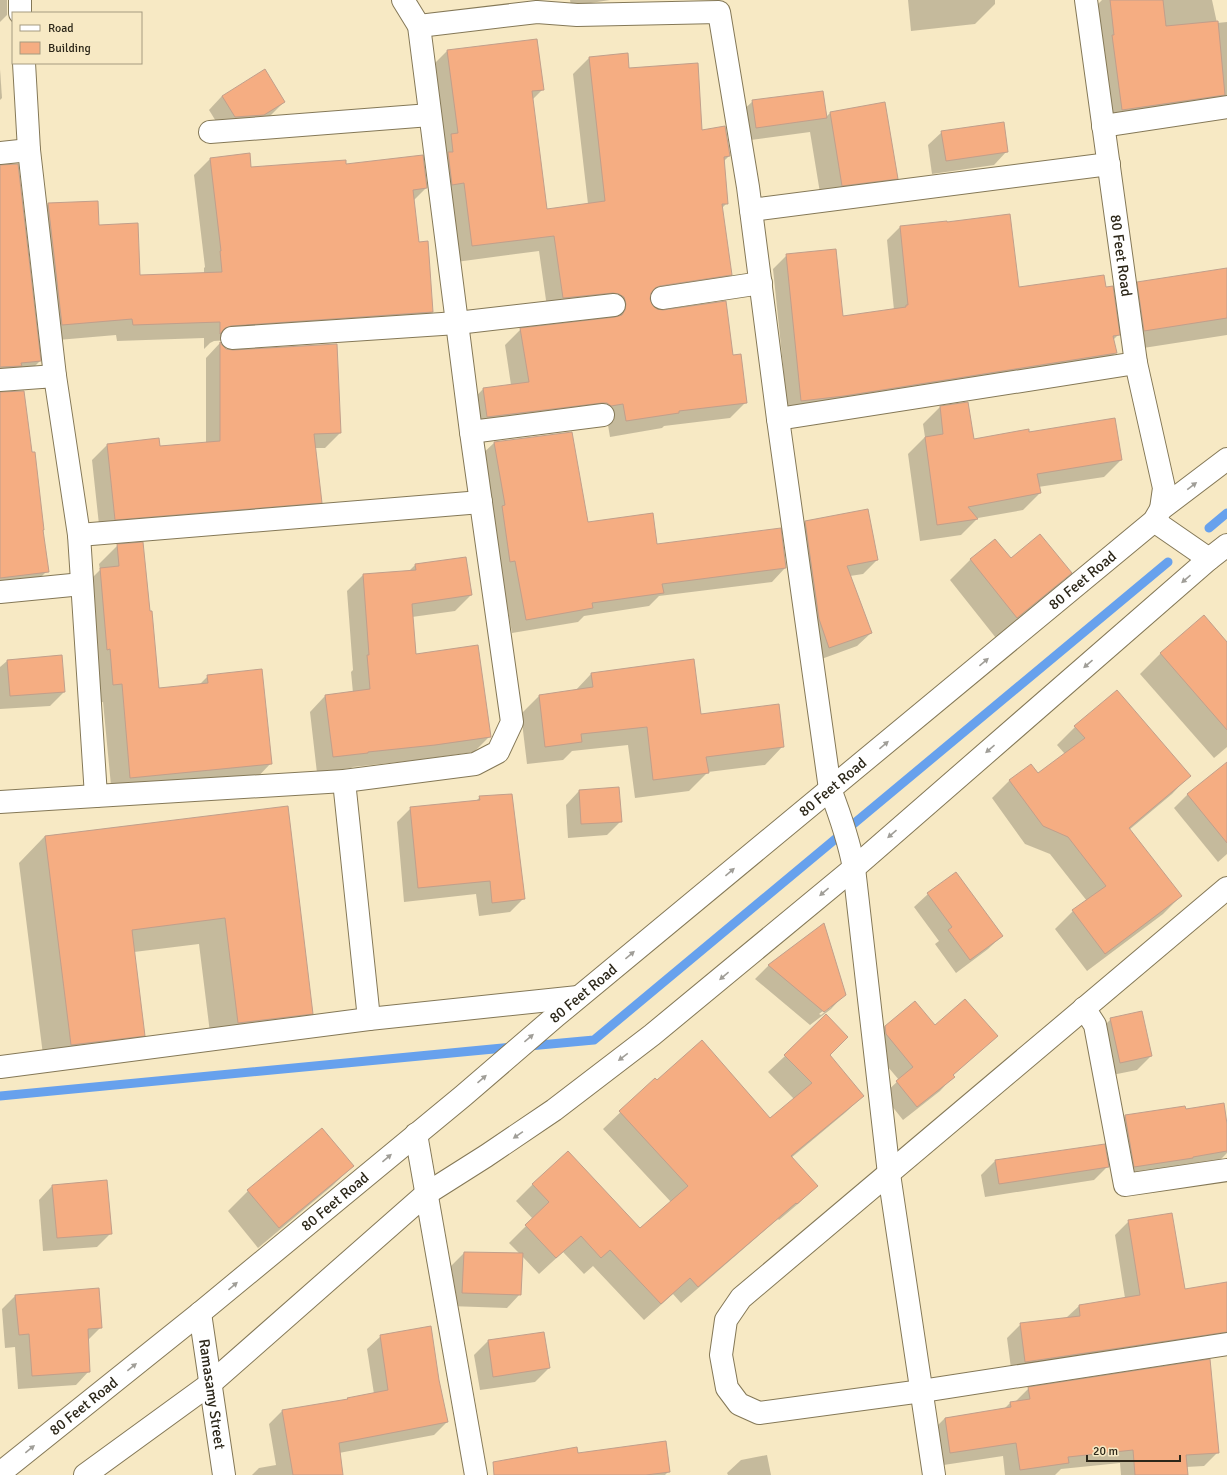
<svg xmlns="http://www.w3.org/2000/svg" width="1227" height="1475" font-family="Signika,sans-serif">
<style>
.shadow{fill:#0003;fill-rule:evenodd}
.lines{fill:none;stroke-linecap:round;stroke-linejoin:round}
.stream{stroke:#67a1ed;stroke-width:9}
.building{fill:#f5ad82;stroke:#c19f8b}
.minor-casing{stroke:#847857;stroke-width:24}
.minor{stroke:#fff;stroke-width:22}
.oneway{fill:#a09e98}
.labels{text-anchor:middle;stroke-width:3.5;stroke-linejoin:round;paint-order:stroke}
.street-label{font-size:15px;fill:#2c2719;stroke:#f7e9c4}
</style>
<rect width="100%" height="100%" fill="#f7e9c4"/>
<g class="shadow">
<path d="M 0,0 L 7,0 L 7,15 L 0,22 Z"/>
<path d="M 570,0 L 610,0 L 571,6 Z"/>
<path d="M 908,0 L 995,0 L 995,4 L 975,24 L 911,31 Z"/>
<path d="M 1102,0 L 1212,0 L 1217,23 L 1227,22 L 1227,106 L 1109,124 L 1096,6 Z"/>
<path d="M 537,40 L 543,89 L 532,100 L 546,210 L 588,204 L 573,74 L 589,58 L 629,69 L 729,156 L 724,161 L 727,203 L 721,209 L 731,274 L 715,290 L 649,300 L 652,307 L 732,356 L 746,402 L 730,418 L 664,426 L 662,428 L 610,437 L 607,419 L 471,433 L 468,405 L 483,389 L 511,385 L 505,345 L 521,329 L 610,319 L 608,313 L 548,314 L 539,251 L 456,262 L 431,67 L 447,51 Z"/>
<path d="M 0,69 L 2,98 L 0,100 Z"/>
<path d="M 222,96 L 284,102 L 270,116 L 249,129 L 222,131 L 209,110 Z"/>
<path d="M 753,101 L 826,117 L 830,113 L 884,103 L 897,178 L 876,198 L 822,205 L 810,132 L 743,141 L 739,114 Z"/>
<path d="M 942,132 L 1007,151 L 994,165 L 932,174 L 928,145 Z"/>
<path d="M 210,159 L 251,168 L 345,165 L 426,188 L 413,201 L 418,243 L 432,312 L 415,328 L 214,341 L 210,343 L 204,349 L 204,338 L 117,341 L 116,335 L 46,341 L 32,220 L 48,204 L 97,202 L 98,226 L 139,276 L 204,274 L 204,268 L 205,267 L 194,175 Z"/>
<path d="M 0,195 L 40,361 L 24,377 L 0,382 Z"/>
<path d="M 946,223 L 1018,288 L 1106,288 L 1118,335 L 1113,340 L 1115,353 L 1102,367 L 788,414 L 773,269 L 787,255 L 843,317 L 894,310 L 887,240 L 900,227 Z"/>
<path d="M 1227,269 L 1227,335 L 1124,351 L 1118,303 L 1138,283 Z"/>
<path d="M 220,343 L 221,346 L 340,433 L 325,448 L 314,448 L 321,502 L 306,517 L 100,534 L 92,460 L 107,445 L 159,447 L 206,443 L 206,358 Z"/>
<path d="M 0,393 L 42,531 L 47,571 L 31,587 L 0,592 Z"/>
<path d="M 968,403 L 973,441 L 1028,433 L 1121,460 L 1104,477 L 1038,487 L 1040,493 L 1023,510 L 978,518 L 961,535 L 920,541 L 908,454 L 925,437 L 923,424 L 940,407 Z"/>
<path d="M 571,433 L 587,523 L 656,545 L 785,568 L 772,582 L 659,596 L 649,606 L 584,616 L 578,622 L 512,633 L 480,456 L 494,443 Z"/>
<path d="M 805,522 L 877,560 L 863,574 L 850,576 L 871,633 L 857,646 L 816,661 L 792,536 Z"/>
<path d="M 995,541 L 1010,559 L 1070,573 L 1050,593 L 996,638 L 950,580 L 970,560 Z"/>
<path d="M 118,545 L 159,689 L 199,685 L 208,676 L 271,763 L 253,782 L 112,796 L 103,702 L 95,703 L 82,588 L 100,570 L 99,564 Z"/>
<path d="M 466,558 L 471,595 L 455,611 L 412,617 L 416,655 L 490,736 L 474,752 L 418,760 L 353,767 L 351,768 L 317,773 L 310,712 L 325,696 L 353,693 L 351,672 L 353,670 L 347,591 L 363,575 L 408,572 L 415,565 Z"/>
<path d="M 1203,617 L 1227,644 L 1227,747 L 1214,758 L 1140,674 L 1160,654 Z"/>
<path d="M 61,656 L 64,692 L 50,706 L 0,709 L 0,667 L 7,661 Z"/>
<path d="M 591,674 L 783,746 L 765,765 L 708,772 L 689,791 L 635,798 L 628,745 L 572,751 L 563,760 L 527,764 L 521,714 L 539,696 L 575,691 Z"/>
<path d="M 1075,727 L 1189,776 L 1172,794 L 1129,830 L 1181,896 L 1163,914 L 1087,971 L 1055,929 L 1073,911 L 1087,901 L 1050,854 L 1025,844 L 992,798 L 1009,781 L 1031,765 L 1038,774 L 1065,754 L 1057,745 Z"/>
<path d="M 1227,763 L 1227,854 L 1218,862 L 1174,808 L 1188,794 Z"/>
<path d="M 579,791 L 621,821 L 607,835 L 568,838 L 566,805 Z"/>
<path d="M 480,797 L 524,898 L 510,912 L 479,916 L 476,894 L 404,902 L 397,822 L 411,808 L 475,802 Z"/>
<path d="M 287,807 L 312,1013 L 286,1040 L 212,1049 L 199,944 L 134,952 L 144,1035 L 118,1062 L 45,1071 L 19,863 L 45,836 Z"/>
<path d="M 928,894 L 1002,936 L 988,949 L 956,973 L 935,944 L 939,941 L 914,907 Z"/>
<path d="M 769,965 L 844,995 L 831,1009 L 810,1025 L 755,979 ZM 831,1005 L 831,1007 L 821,1015 L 819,1014 Z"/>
<path d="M 1111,1019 L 1151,1056 L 1137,1070 L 1107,1076 L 1097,1033 Z"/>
<path d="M 885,1026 L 935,1026 L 997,1036 L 952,1076 L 953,1077 L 940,1091 L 903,1120 L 883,1095 L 899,1080 L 872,1048 L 871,1040 Z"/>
<path d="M 829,1055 L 863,1096 L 846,1112 L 791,1158 L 816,1186 L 799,1203 L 779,1220 L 778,1219 L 681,1303 L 673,1294 L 644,1320 L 593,1266 L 584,1274 L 563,1252 L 539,1274 L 522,1256 L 520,1294 L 507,1308 L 449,1306 L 450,1267 L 464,1253 L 520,1254 L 509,1243 L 533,1219 L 516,1201 L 533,1184 L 640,1229 L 671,1202 L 603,1129 L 655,1079 L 657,1081 L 770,1119 L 794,1099 L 768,1072 L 785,1056 Z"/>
<path d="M 1184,1108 L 1185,1110 L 1227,1130 L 1227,1153 L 1216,1164 L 1121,1180 L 1111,1130 L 1125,1116 Z"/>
<path d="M 1104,1145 L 1108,1166 L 1094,1180 L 985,1197 L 981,1175 L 995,1161 Z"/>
<path d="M 353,1166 L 332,1186 L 258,1248 L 228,1211 L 248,1191 Z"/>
<path d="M 52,1186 L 111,1233 L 97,1247 L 43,1251 L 39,1200 Z"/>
<path d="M 1129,1221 L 1184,1290 L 1227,1283 L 1227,1345 L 1012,1376 L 1007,1338 L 1021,1324 L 1066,1318 L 1079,1306 L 1125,1298 L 1115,1235 Z"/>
<path d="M 15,1296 L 101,1327 L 87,1341 L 89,1371 L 76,1385 L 18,1389 L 15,1347 L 5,1348 L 2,1309 Z"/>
<path d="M 381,1336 L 438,1380 L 447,1422 L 434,1435 L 339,1453 L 342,1475 L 252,1475 L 259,1468 L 276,1465 L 269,1424 L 282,1411 L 346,1401 L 348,1399 L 374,1394 L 367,1349 Z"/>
<path d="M 488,1341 L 549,1368 L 535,1382 L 480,1390 L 474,1355 Z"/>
<path d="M 1029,1388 L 1218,1452 L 1204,1466 L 1186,1467 L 1187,1475 L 1121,1475 L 1120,1463 L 1061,1469 L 1055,1475 L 1005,1475 L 1003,1456 L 937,1466 L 931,1432 L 945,1418 L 1004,1409 L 1011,1402 L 1015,1402 Z"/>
<path d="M 578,1454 L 669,1471 L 665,1475 L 515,1475 Z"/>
<path d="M 767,1455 L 771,1475 L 728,1475 L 727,1473 L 741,1460 Z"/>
</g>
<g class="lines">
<g class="stream">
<path d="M 1209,528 L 1227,513"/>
<path d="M 529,1046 L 594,1040 L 1168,562"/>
<path d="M 0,1096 L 514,1047"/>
</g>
</g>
<g class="building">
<path d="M 1110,0 L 1163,0 L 1166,26 L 1218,21 L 1225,95 L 1122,110 L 1112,35 L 1114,35 Z"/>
<path d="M 537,39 L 544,90 L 532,91 L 547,209 L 605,201 L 589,57 L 628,53 L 629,68 L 698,63 L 702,130 L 725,126 L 730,156 L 724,157 L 728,204 L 722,204 L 732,275 L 660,286 L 655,288 L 651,293 L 650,299 L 653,306 L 657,309 L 663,310 L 726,301 L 733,355 L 741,354 L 747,403 L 679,411 L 679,413 L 626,421 L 623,404 L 611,406 L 607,403 L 602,403 L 487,417 L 483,388 L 529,382 L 520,328 L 615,317 L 622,315 L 625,310 L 626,304 L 624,297 L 619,294 L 613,293 L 563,298 L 554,236 L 472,246 L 464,183 L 452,185 L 448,152 L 453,152 L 451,134 L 458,133 L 447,50 Z"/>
<path d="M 265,69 L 285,102 L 264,115 L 235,117 L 222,96 Z"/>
<path d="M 823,91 L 827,118 L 756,128 L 752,100 Z"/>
<path d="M 885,102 L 898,179 L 842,186 L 830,112 Z"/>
<path d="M 1004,122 L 1008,152 L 946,161 L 941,131 Z"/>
<path d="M 250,153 L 251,167 L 346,160 L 346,164 L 423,155 L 427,188 L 413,190 L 419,242 L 428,241 L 433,312 L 231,326 L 225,328 L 220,334 L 220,322 L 133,325 L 132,319 L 62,325 L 48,203 L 98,201 L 99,225 L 138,223 L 140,275 L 222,272 L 220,251 L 221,251 L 210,158 Z"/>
<path d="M 18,164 L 41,361 L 21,363 L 22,366 L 0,367 L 0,165 Z"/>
<path d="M 1010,214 L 1019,287 L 1104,275 L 1106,287 L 1113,286 L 1120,335 L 1113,336 L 1117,353 L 844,396 L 801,401 L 786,254 L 836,249 L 843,316 L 906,307 L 906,305 L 908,305 L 900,226 L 947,221 L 947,222 Z"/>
<path d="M 1227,268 L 1227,318 L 1144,331 L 1137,282 Z"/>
<path d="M 220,342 L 222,345 L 226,349 L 233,350 L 337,344 L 341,433 L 314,434 L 322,503 L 115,520 L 107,444 L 159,438 L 160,446 L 220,441 Z"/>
<path d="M 24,391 L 32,452 L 35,452 L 44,530 L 43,530 L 49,572 L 0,578 L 0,392 Z"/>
<path d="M 968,402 L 974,439 L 1029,429 L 1029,432 L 1115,418 L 1122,460 L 1037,474 L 1041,493 L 968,507 L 978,519 L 937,525 L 925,437 L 943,434 L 940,406 Z"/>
<path d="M 572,432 L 588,522 L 653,513 L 657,544 L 781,528 L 786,568 L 662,584 L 664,593 L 592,603 L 593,608 L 526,620 L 515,561 L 510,562 L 502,506 L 505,505 L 494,442 Z"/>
<path d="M 868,509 L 878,560 L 847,566 L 872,633 L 829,648 L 819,619 L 805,521 Z"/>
<path d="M 1040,534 L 1072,573 L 1017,618 L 970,559 L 995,539 L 1011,558 Z"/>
<path d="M 143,542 L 150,611 L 152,611 L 159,688 L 208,683 L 207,675 L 262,669 L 272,764 L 130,778 L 122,684 L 113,685 L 110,649 L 107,650 L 100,568 L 119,566 L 117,544 Z"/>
<path d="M 466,557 L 472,595 L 412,604 L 416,654 L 478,645 L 491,737 L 435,745 L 368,752 L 368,753 L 333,757 L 325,695 L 370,689 L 367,655 L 369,655 L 363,574 L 416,570 L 415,564 Z"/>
<path d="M 1204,615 L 1227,642 L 1227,730 L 1160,653 Z"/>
<path d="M 62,655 L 65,692 L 10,696 L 7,660 Z"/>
<path d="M 694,659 L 701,714 L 779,704 L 784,747 L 706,757 L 709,773 L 653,780 L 647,727 L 581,734 L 582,742 L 545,747 L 539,695 L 593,687 L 591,673 Z"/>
<path d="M 1117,690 L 1191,776 L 1129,828 L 1182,896 L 1105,954 L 1072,910 L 1106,886 L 1068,837 L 1043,826 L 1009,780 L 1031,764 L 1038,773 L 1085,738 L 1074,726 Z"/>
<path d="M 1227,762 L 1227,843 L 1187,794 Z"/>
<path d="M 619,787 L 622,822 L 581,824 L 579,790 Z"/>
<path d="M 512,794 L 525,899 L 492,903 L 490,881 L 418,888 L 410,807 L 480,800 L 479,796 Z"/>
<path d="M 288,806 L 313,1014 L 238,1023 L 225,918 L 132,930 L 145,1036 L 71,1045 L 45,836 Z"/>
<path d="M 956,872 L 1003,936 L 970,960 L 948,930 L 952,927 L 927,893 Z"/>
<path d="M 824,923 L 846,995 L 824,1012 L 768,965 Z"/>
<path d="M 965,999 L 998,1036 L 953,1075 L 955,1077 L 917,1107 L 896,1081 L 913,1067 L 886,1034 L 885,1026 L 915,1001 L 935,1025 Z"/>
<path d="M 1142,1011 L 1152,1056 L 1120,1063 L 1110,1018 Z"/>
<path d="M 826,1014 L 848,1037 L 830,1055 L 864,1096 L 791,1156 L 818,1186 L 797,1204 L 796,1203 L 698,1287 L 690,1278 L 661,1304 L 610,1250 L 601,1258 L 581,1236 L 556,1258 L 525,1225 L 549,1202 L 532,1184 L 568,1151 L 640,1228 L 688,1186 L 619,1111 L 655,1078 L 657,1080 L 702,1040 L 770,1118 L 812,1083 L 784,1055 Z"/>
<path d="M 1224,1103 L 1227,1124 L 1227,1151 L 1193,1157 L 1193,1158 L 1134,1167 L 1125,1115 L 1185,1106 L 1186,1109 Z"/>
<path d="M 322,1128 L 354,1166 L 279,1228 L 247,1190 Z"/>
<path d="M 1105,1144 L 1109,1167 L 999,1184 L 995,1160 Z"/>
<path d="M 107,1180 L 112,1234 L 57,1238 L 52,1185 Z"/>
<path d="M 1172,1213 L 1185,1289 L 1227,1282 L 1227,1332 L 1025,1362 L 1020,1323 L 1080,1316 L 1079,1305 L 1140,1295 L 1128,1220 Z"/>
<path d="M 464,1252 L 523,1253 L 521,1295 L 462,1293 Z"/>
<path d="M 99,1288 L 102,1328 L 88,1329 L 90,1372 L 32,1376 L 29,1334 L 19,1335 L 15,1295 Z"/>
<path d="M 431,1326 L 439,1380 L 448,1422 L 339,1443 L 343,1475 L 293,1475 L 282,1410 L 348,1399 L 347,1398 L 388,1390 L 380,1335 Z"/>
<path d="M 544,1332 L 550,1368 L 493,1377 L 488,1340 Z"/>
<path d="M 1210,1359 L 1219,1453 L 1186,1455 L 1188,1475 L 1135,1475 L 1133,1450 L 1068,1457 L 1069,1463 L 1020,1470 L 1016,1443 L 950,1453 L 945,1418 L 1011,1407 L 1010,1402 L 1030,1399 L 1028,1387 Z"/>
<path d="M 666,1441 L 670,1472 L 646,1475 L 494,1475 L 493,1462 L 577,1447 L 578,1453 Z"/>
</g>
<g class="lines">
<defs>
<g id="minor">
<path d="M 20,0 L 20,13"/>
<path id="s1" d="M 1086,0 L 1136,363 L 1164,488 L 1161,509"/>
<path d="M 419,26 L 537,12 L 577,15 L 719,12 L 748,187 L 778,419 L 830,789 C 840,815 849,841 854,868 L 889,1174 L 934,1475"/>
<path d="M 24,63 L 29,150 L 55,376"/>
<path d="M 1103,126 L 1227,107"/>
<path d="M 210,132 L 430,115"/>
<path d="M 0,153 L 29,150"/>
<path d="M 751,210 L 1109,164"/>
<path d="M 662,298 L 761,283"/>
<path d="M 232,338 L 457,323 L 614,305"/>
<path d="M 0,380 L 55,376 L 79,535 L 96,796 L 344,781 L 475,764 L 498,752 L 512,722 L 471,432 L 419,26 L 403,0"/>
<path d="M 778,419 L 1136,363"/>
<path d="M 471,432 L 603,415"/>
<path d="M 1154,521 L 1209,559"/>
<path d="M 79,535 L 481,502"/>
<path d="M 0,592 L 82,584"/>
<path d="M 344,781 L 369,1019"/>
<path d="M 0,802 L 96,796"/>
<path d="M 1227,888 L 741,1298 L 726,1320 L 721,1355 L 727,1388 L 739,1404 L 759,1413 L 922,1391 L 1227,1344"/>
<path d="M 1084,1008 L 1095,1025 L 1125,1185 L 1227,1170"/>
<path d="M 0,1067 L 369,1019 L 578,997"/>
<path d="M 416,1134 L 476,1475"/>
<path id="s2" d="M 200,1313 L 224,1475"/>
<path id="s3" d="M 0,1473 L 200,1313 L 463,1096 L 556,1016 L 1154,521 L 1161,509 L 1227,459"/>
<path d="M 85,1475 L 210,1384 L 426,1194 L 486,1156 L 554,1110 L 652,1035 L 854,868 L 1209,559 L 1227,545"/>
</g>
</defs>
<use href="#minor" class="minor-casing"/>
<use href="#minor" class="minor"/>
</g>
<defs><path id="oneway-solid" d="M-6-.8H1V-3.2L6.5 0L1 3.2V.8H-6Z"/></defs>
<g class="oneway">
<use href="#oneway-solid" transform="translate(1192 486) rotate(-37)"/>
<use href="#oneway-solid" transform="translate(1186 579) rotate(139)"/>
<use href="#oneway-solid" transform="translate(984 662) rotate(-40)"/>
<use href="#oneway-solid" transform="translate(1088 664) rotate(139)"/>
<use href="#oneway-solid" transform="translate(884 745) rotate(-40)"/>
<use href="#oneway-solid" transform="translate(990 749) rotate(139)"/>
<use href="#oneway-solid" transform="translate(892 834) rotate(139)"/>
<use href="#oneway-solid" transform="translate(730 872) rotate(-40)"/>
<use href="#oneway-solid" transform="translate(824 892) rotate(140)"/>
<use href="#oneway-solid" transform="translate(630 955) rotate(-40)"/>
<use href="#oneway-solid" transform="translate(724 976) rotate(140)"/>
<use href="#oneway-solid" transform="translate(529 1038) rotate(-40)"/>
<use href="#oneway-solid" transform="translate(623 1057) rotate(143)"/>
<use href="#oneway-solid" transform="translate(482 1079) rotate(-41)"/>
<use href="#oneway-solid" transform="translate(518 1135) rotate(145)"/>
<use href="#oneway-solid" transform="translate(387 1158) rotate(-40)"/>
<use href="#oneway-solid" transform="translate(233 1286) rotate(-40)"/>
<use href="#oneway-solid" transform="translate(132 1367) rotate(-39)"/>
<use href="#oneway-solid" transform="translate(30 1449) rotate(-39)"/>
</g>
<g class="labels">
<g class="street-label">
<text dy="5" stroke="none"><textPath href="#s1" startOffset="258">80 Feet Road</textPath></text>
<text dy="5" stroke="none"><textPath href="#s3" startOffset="1403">80 Feet Road</textPath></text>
<text dy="5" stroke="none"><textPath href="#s3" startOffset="1079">80 Feet Road</textPath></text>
<text dy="5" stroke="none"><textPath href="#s3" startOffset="755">80 Feet Road</textPath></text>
<text dy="5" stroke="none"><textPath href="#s3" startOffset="431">80 Feet Road</textPath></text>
<text dy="5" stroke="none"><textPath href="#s2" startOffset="82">Ramasamy Street</textPath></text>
<text dy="5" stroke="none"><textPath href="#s3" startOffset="107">80 Feet Road</textPath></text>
</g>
</g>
<rect x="12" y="12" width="130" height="52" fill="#f7e9c4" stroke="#a69b80"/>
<rect x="20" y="25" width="20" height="6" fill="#ffffff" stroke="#a69b80"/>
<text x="48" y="32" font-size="12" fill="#2c2719">Road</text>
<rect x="20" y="42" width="20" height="12" fill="#f5ad82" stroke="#a69b80"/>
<text x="48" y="52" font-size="12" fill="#2c2719">Building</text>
<path d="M1087 1455v6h93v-6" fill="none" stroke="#2c2719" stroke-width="2"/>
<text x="1093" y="1455" font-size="12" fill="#2c2719" stroke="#f7e9c4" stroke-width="3" paint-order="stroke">20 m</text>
</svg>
